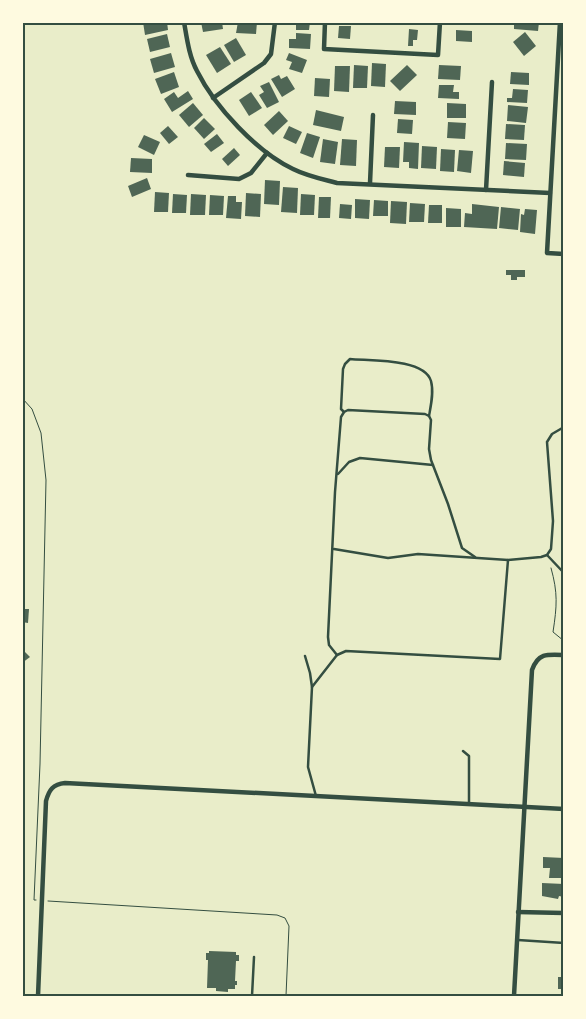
<svg xmlns="http://www.w3.org/2000/svg" width="586" height="1019" font-family="'Times New Roman',serif">
<style>
.building{fill:#4f6655}
.lines{fill:none;stroke-linecap:round;stroke-linejoin:round}
.path{stroke:#344e41;stroke-width:1}
.service{stroke:#344e41;stroke-width:2.5}
.minor{stroke:#344e41;stroke-width:4.5}
.neatline{fill:none;stroke:#344e41;stroke-width:2}
</style>
<rect width="100%" height="100%" fill="#e9edc9"/>
<g class="building">
<path d="M 143,22 L 167,22 L 168,30 L 145,35 Z"/>
<path d="M 201,22 L 222,22 L 223,29 L 203,32 Z"/>
<path d="M 238,22 L 257,22 L 256,34 L 236,33 Z"/>
<path d="M 296,22 L 310,22 L 309,30 L 296,30 Z"/>
<path d="M 514,22 L 539,22 L 538,31 L 514,29 Z"/>
<path d="M 339,26 L 351,26 L 350,39 L 338,38 Z"/>
<path d="M 409,29 L 418,30 L 417,40 L 413,40 L 413,46 L 408,46 Z"/>
<path d="M 456,30 L 472,31 L 472,42 L 456,41 Z"/>
<path d="M 525,32 L 536,46 L 524,56 L 513,42 Z"/>
<path d="M 296,33 L 311,34 L 310,49 L 289,48 L 289,39 L 296,39 Z"/>
<path d="M 167,34 L 170,47 L 150,52 L 147,39 Z"/>
<path d="M 236,38 L 246,55 L 234,62 L 224,45 Z"/>
<path d="M 220,47 L 231,64 L 217,73 L 206,55 Z"/>
<path d="M 171,53 L 175,67 L 154,73 L 150,59 Z"/>
<path d="M 289,53 L 307,60 L 302,73 L 289,69 L 292,62 L 286,60 Z"/>
<path d="M 372,63 L 386,64 L 385,87 L 371,86 Z"/>
<path d="M 354,65 L 368,66 L 367,88 L 353,88 Z"/>
<path d="M 407,65 L 417,75 L 400,91 L 390,81 Z"/>
<path d="M 439,65 L 461,66 L 460,80 L 438,79 Z"/>
<path d="M 335,66 L 350,66 L 349,92 L 334,91 Z"/>
<path d="M 174,72 L 179,87 L 161,94 L 155,79 Z"/>
<path d="M 511,72 L 529,73 L 529,85 L 510,84 Z"/>
<path d="M 279,75 L 281,79 L 287,76 L 295,89 L 282,97 L 271,79 Z"/>
<path d="M 315,78 L 330,79 L 329,97 L 314,96 Z"/>
<path d="M 269,82 L 279,102 L 267,108 L 259,95 L 264,92 L 260,86 Z"/>
<path d="M 439,85 L 454,85 L 453,92 L 459,92 L 459,99 L 438,98 Z"/>
<path d="M 513,89 L 528,90 L 527,103 L 507,102 L 507,98 L 512,98 Z"/>
<path d="M 188,91 L 193,99 L 172,112 L 164,99 L 174,92 L 178,98 Z"/>
<path d="M 251,92 L 262,108 L 249,116 L 239,100 Z"/>
<path d="M 395,101 L 416,102 L 416,115 L 394,114 Z"/>
<path d="M 193,103 L 203,115 L 189,127 L 179,115 Z"/>
<path d="M 447,103 L 466,104 L 466,118 L 447,118 Z"/>
<path d="M 508,105 L 528,107 L 526,123 L 507,121 Z"/>
<path d="M 316,110 L 344,117 L 341,131 L 313,125 Z"/>
<path d="M 279,111 L 288,121 L 273,135 L 264,125 Z"/>
<path d="M 204,118 L 215,129 L 204,139 L 194,128 Z"/>
<path d="M 398,119 L 413,120 L 412,134 L 397,133 Z"/>
<path d="M 448,122 L 466,123 L 465,139 L 447,138 Z"/>
<path d="M 506,124 L 525,125 L 524,140 L 505,139 Z"/>
<path d="M 168,126 L 178,137 L 169,144 L 160,133 Z"/>
<path d="M 289,126 L 302,132 L 296,144 L 283,138 Z"/>
<path d="M 307,133 L 320,137 L 313,158 L 300,153 Z"/>
<path d="M 217,134 L 224,143 L 211,152 L 204,144 Z"/>
<path d="M 144,135 L 160,142 L 154,155 L 138,147 Z"/>
<path d="M 323,139 L 338,142 L 335,164 L 320,162 Z"/>
<path d="M 342,139 L 357,140 L 356,166 L 340,165 Z"/>
<path d="M 404,142 L 419,143 L 418,169 L 409,168 L 409,162 L 403,162 Z"/>
<path d="M 506,143 L 527,144 L 526,160 L 505,159 Z"/>
<path d="M 422,146 L 437,147 L 436,169 L 421,168 Z"/>
<path d="M 385,147 L 400,147 L 399,168 L 384,167 Z"/>
<path d="M 234,148 L 240,155 L 228,166 L 222,159 Z"/>
<path d="M 441,149 L 455,150 L 454,172 L 440,171 Z"/>
<path d="M 459,150 L 473,151 L 471,173 L 457,171 Z"/>
<path d="M 131,158 L 152,159 L 152,173 L 130,172 Z"/>
<path d="M 504,161 L 525,163 L 524,177 L 503,175 Z"/>
<path d="M 147,178 L 151,189 L 132,197 L 128,186 Z"/>
<path d="M 265,180 L 280,181 L 279,205 L 264,204 Z"/>
<path d="M 283,187 L 298,188 L 297,213 L 281,212 Z"/>
<path d="M 155,192 L 169,193 L 168,212 L 154,212 Z"/>
<path d="M 246,193 L 261,194 L 260,217 L 245,216 Z"/>
<path d="M 173,194 L 187,195 L 186,213 L 172,213 Z"/>
<path d="M 191,194 L 206,195 L 205,215 L 190,215 Z"/>
<path d="M 301,194 L 315,195 L 314,215 L 300,215 Z"/>
<path d="M 210,195 L 224,196 L 223,215 L 209,215 Z"/>
<path d="M 228,196 L 236,196 L 236,202 L 242,202 L 241,219 L 226,218 Z"/>
<path d="M 319,197 L 331,197 L 330,218 L 318,218 Z"/>
<path d="M 355,199 L 370,200 L 369,219 L 355,218 Z"/>
<path d="M 374,200 L 388,201 L 388,216 L 373,216 Z"/>
<path d="M 391,201 L 407,202 L 406,224 L 390,223 Z"/>
<path d="M 410,203 L 425,204 L 424,222 L 409,222 Z"/>
<path d="M 340,204 L 352,205 L 351,219 L 339,218 Z"/>
<path d="M 472,204 L 499,207 L 497,229 L 464,227 L 465,213 L 472,214 Z"/>
<path d="M 429,205 L 442,205 L 442,223 L 428,223 Z"/>
<path d="M 501,207 L 520,209 L 518,230 L 499,228 Z"/>
<path d="M 446,208 L 461,209 L 461,227 L 446,227 Z"/>
<path d="M 525,209 L 537,210 L 535,234 L 520,232 L 521,214 L 524,215 Z"/>
<path d="M 506,270 L 525,270 L 525,277 L 517,277 L 517,280 L 511,280 L 511,275 L 506,275 Z"/>
<path d="M 22,609 L 29,609 L 28,623 L 22,622 Z"/>
<path d="M 22,649 L 30,657 L 22,663 Z"/>
<path d="M 543,857 L 564,858 L 564,878 L 549,878 L 550,868 L 543,868 Z"/>
<path d="M 542,883 L 564,884 L 564,897 L 559,896 L 558,899 L 542,896 Z"/>
<path d="M 209,951 L 236,952 L 236,955 L 239,955 L 239,961 L 236,961 L 235,981 L 237,981 L 237,985 L 235,985 L 235,989 L 228,989 L 228,992 L 216,991 L 216,988 L 207,988 L 208,960 L 206,960 L 206,953 L 209,953 Z"/>
<rect x="558" y="977" width="6" height="12"/>
</g>
<g class="lines">
<g class="path">
<path d="M 22,398 L 32,409 L 41,433 L 46,480 L 40,764 L 34,900 L 36,900"/>
<path d="M 551,568 C 558,593 557,606 553,632 L 564,641"/>
<path d="M 48,901 L 277,915 L 285,918 L 289,926 L 286,996"/>
</g>
<g class="service">
<path d="M 344,412 L 341,409 L 343,369 L 345,364 L 350,359 C 369,361 424,358 431,381 C 434,392 431,405 429,416"/>
<path d="M 338,474 L 349,462 L 360,458 L 433,465"/>
<path d="M 334,549 L 388,558 L 418,554 L 508,560 L 541,557 L 547,555 L 551,549 L 553,521 L 547,442 L 552,434 L 564,427"/>
<path d="M 547,555 L 564,573"/>
<path d="M 337,655 L 329,645 L 328,637 L 335,492 L 341,417 L 344,412 L 348,410 L 425,414 L 429,416 L 431,420 L 429,449 L 431,460 L 448,504 L 462,548 L 475,557"/>
<path d="M 305,656 L 310,673 L 312,687 L 308,767 L 316,796"/>
<path d="M 312,687 L 337,655 L 346,651 L 500,659 L 508,560"/>
<path d="M 463,751 L 469,756 L 469,804"/>
<path d="M 518,940 L 564,943"/>
<path d="M 252,996 L 254,957"/>
</g>
<g class="minor">
<path d="M 184,22 C 187,39 189,56 197,71 C 215,107 257,152 293,169 C 307,176 322,179 337,183 L 550,193"/>
<path d="M 325,22 L 324,49 L 438,55 L 440,22"/>
<path d="M 560,22 L 547,253 L 564,254"/>
<path d="M 213,98 L 264,63 L 271,54 L 275,22"/>
<path d="M 188,175 L 239,179 L 251,173 L 267,153"/>
<path d="M 370,183 L 373,115"/>
<path d="M 486,190 L 492,82"/>
<path d="M 518,912 L 564,913"/>
<path d="M 38,996 L 46,801 C 49,790 53,784 65,783 L 564,809"/>
<path d="M 514,996 L 532,670 C 538,653 547,654 564,655"/>
</g>
</g>
<rect width="586" height="1019" fill="none" stroke="#fefae0" stroke-width="48"/>
<rect x="24" y="24" width="538" height="971" class="neatline"/>
</svg>
